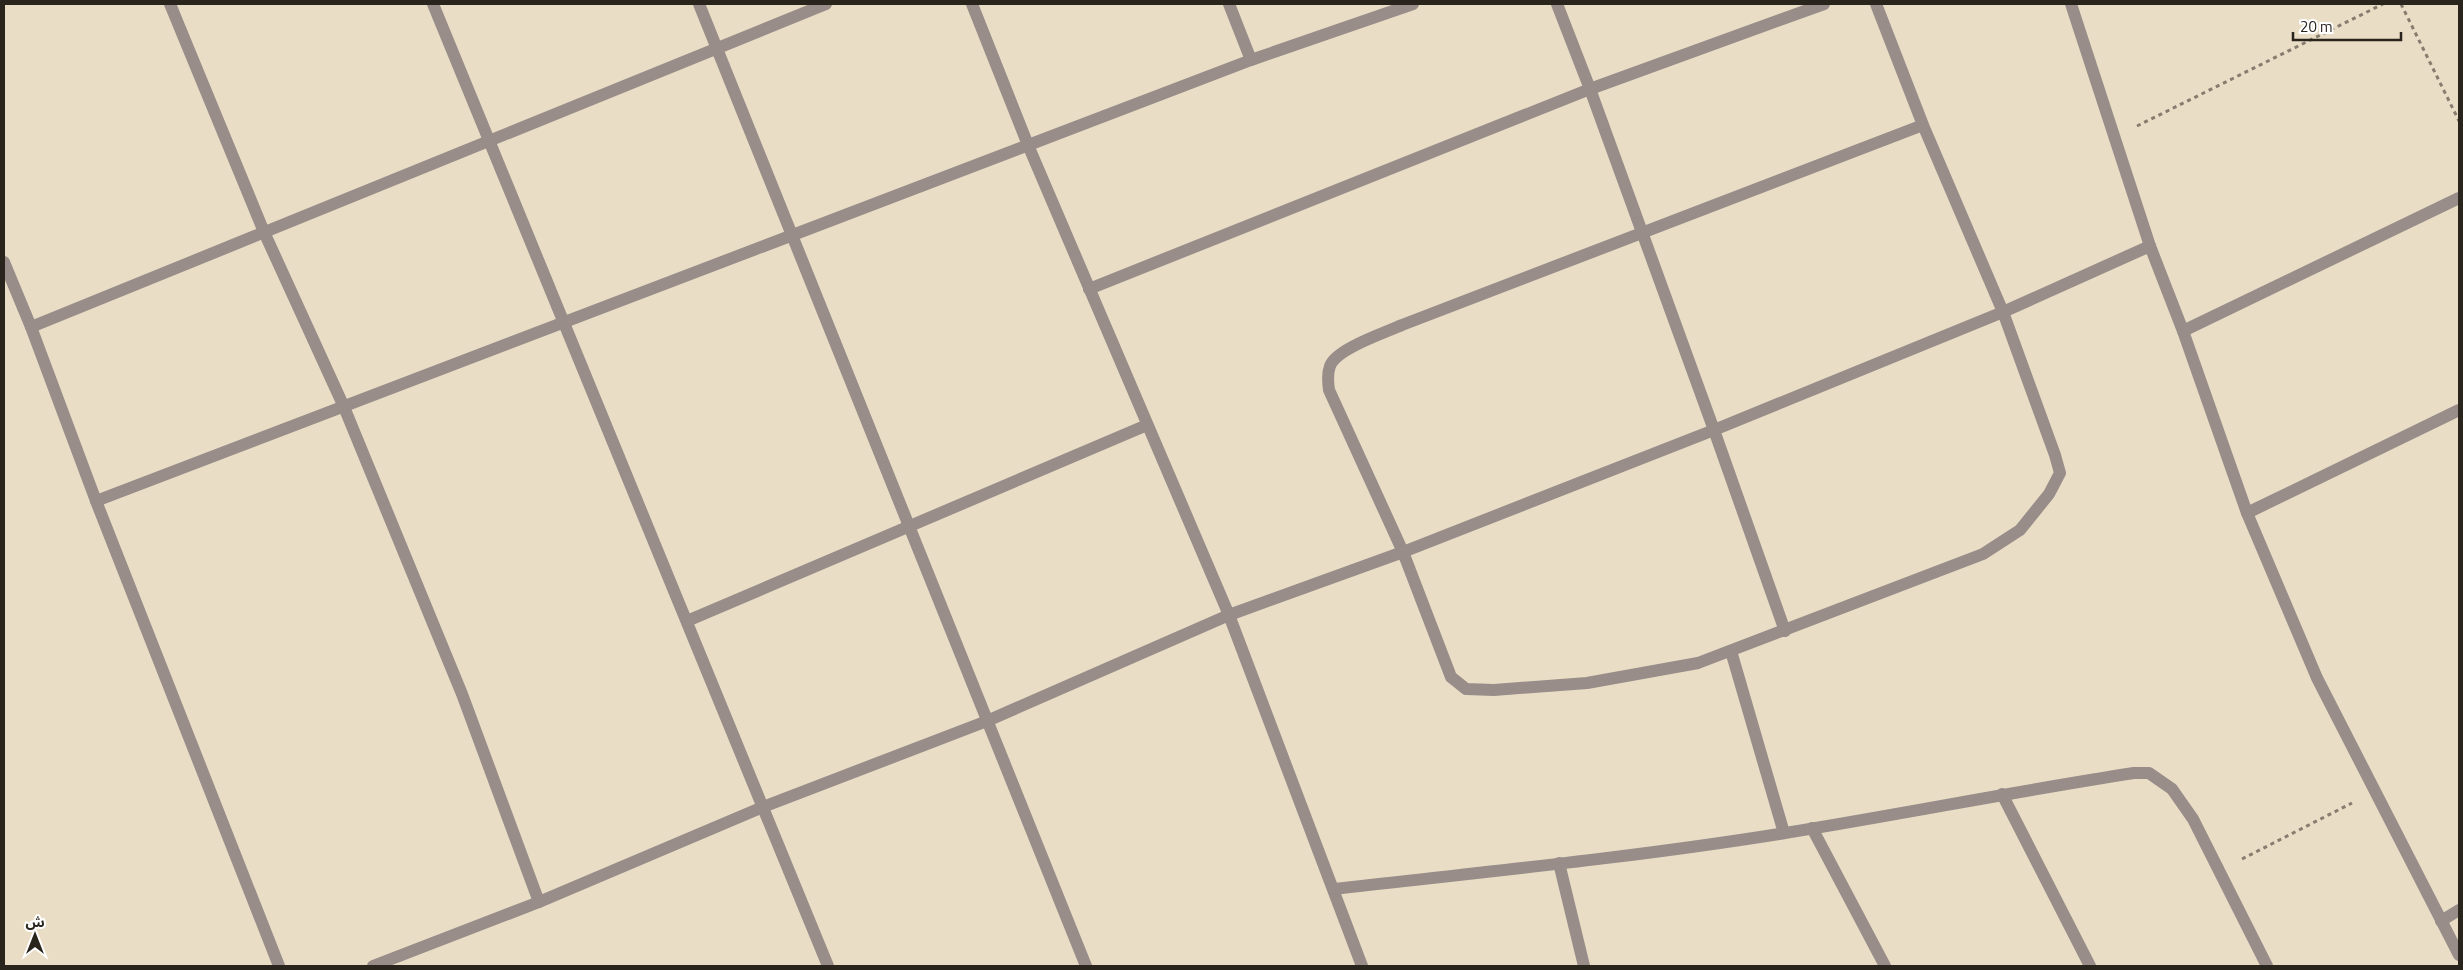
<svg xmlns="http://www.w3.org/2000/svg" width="2463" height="970" font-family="'Titillium Web','Noto Sans Arabic',sans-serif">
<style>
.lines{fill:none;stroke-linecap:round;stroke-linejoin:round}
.path{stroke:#867d6e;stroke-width:3;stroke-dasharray:4 4;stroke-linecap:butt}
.minor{stroke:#988d89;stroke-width:12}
</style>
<rect width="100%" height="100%" fill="#eaddc6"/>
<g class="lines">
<g class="path">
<path d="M 2401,4 L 2459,121"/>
<path d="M 2137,126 L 2383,4"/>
<path d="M 2242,859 L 2352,803"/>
</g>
<g class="minor">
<path d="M 170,4 L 264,232 L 344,407 L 462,694 L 539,902"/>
<path d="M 433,4 L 828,966"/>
<path d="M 699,4 L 1086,966"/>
<path d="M 972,4 L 1028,145 L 1229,615 L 1362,966"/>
<path d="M 1229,4 L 1251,60"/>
<path d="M 1557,4 L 1590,89 L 1714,430 L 1785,631"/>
<path d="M 1876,4 L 1923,125 L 2003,312 L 2055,455 L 2060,473 L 2049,494 L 2020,530 L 1983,554 L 1698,663 L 1587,683 L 1494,690 L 1466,689 L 1451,677 L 1403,552 L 1329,390 C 1328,383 1327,374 1330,366 C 1336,349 1384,333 1402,325 L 1923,125"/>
<path d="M 2071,4 L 2150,246 L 2183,331 L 2247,513 L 2317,678 L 2459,955"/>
<path d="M 4,262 L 31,327 L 96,501 L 279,966"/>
<path d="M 1089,289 L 1590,89 L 1824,4"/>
<path d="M 31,327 L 826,4"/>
<path d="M 2183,331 L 2459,198"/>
<path d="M 96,501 L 1251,60 L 1413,4"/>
<path d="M 2247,513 L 2459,410"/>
<path d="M 687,621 L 1147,425"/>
<path d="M 1731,651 L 1784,833"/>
<path d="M 2002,794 L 2090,966"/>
<path d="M 1812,828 L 1885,966"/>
<path d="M 1559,863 L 1584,966"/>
<path d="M 1334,889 C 1484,872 1636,857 1785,833 C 1902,814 2017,791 2134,773 L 2149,773 L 2172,789 L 2193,819 L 2267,966"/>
<path d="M 2441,921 L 2459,910"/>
<path d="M 373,966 L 539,902 L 763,807 L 987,721 L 1229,615 L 1403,552 L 1714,430 L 2003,312 L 2150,246"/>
</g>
</g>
<rect width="2463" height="970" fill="none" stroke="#29241c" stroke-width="10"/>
<g transform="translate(35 935)" stroke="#ffffff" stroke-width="4" paint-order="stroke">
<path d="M0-4L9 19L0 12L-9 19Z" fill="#29241c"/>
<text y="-8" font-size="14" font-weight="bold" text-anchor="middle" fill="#29241c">ش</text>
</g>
<path d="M2293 32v8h108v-8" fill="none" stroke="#29241c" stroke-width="2.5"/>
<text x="2300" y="32" font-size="15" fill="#29241c" stroke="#ffffff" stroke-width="4" paint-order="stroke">20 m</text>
</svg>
